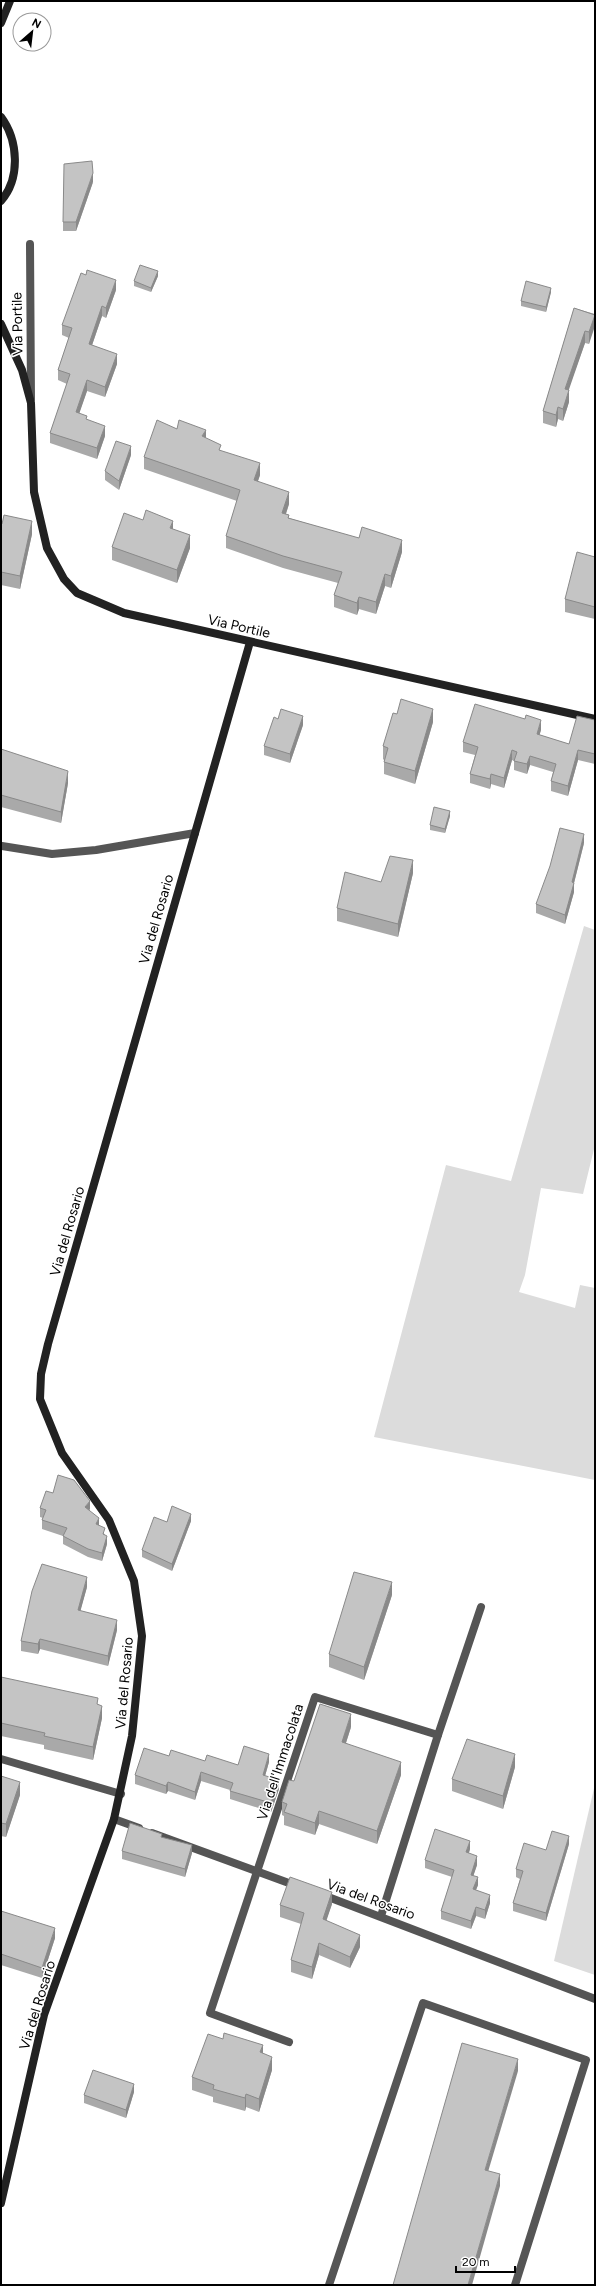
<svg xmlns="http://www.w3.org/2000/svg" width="596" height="2286" font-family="Figtree,sans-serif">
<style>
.green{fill:#dcdcdc}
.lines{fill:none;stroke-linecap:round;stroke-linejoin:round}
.lane{stroke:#555;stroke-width:8}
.street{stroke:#555;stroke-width:8}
.secondary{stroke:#222;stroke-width:8}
.wall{fill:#a9a9a9}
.shaded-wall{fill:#898989}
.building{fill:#c4c4c4;stroke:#898989}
.labels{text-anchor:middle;stroke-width:3;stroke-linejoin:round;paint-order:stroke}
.street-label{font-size:14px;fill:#000;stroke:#fff}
</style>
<rect width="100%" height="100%" fill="#fff"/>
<g class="green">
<path d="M 584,926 L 595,930 L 595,1145 L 583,1194 L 541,1188 L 525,1275 L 519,1292 L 575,1308 L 580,1285 L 595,1288 L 595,1480 L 374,1437 L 446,1165 L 511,1181 Z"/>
<path d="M 595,1784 L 595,1975 L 554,1961 Z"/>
</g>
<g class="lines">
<g class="lane">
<path d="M 30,244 L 31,399"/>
<path d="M 2,846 L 52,854 L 96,850 L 195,833"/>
<path d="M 438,1735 L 481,1607"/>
<path d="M 329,2285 L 423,2003 L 586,2060 L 515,2285"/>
</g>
<g class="street">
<path d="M 1,1759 L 121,1794"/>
<path d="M 114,1819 L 139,1828"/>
<path d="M 152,1833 L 297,1886"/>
<path d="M 323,1895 L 595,1999"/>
<path d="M 289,2042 L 210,2013 L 315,1697 L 438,1735 L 381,1916"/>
</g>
<g class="secondary">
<path d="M 1,23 L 10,1"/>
<path d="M 1,117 C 18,140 21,178 1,201"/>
<path d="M 1,324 L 22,370 L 31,403 L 34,492 L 47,548 L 64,579 L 77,593 L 124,613 L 595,719"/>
<path d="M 1,2203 L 44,2015 L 114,1819 L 132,1736 L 142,1636 L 134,1581 L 109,1520 L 62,1453 L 40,1399 L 41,1374 L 48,1344 L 250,642"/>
</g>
</g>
<g class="wall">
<path d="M 93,182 L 76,231 L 63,231 L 63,222 Z"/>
<path d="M 158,276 L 151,292 L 134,286 L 134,281 Z"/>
<path d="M 116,290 L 106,318 L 102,316 L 92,345 L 117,364 L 105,397 L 87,391 L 79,413 L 87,420 L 105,436 L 97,459 L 50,443 L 50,433 L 67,384 L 58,380 L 58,370 L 69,338 L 62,335 L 62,325 Z"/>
<path d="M 551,292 L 546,312 L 521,306 L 521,301 Z"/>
<path d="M 574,308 L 595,314 L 589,344 L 585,343 L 568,390 L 569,402 L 563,421 L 558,419 L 556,427 L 543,423 L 543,411 Z"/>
<path d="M 177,429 L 206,438 L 221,451 L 260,475 L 258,481 L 289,504 L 286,514 L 289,518 L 402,552 L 391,588 L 385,586 L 376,614 L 359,609 L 357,615 L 334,607 L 334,595 L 338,583 L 283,568 L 226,548 L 226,536 L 237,501 L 144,469 L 144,457 Z"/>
<path d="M 131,455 L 119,490 L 105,480 L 105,471 Z"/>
<path d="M 143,520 L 173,529 L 190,548 L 177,583 L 112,560 L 112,547 Z"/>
<path d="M 1,524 L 32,534 L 20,589 L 1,585 Z"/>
<path d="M 595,557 L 595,619 L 565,612 L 565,599 Z"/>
<path d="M 397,714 L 433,722 L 415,784 L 384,774 L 384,760 L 383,759 L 383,746 Z"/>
<path d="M 595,720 L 595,764 L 578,760 L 568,796 L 551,791 L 551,781 L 553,772 L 530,765 L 527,774 L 514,770 L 514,761 L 512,760 L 504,788 L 491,784 L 490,789 L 470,783 L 470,774 L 475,755 L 463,752 L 463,742 L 541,730 L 539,735 L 569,744 Z"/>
<path d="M 303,725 L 290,763 L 264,755 L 264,746 Z"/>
<path d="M 1,749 L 68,783 L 61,823 L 1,807 Z"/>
<path d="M 450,816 L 445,833 L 430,830 L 430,825 Z"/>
<path d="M 584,843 L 574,883 L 574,892 L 565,924 L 536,913 L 536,904 Z"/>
<path d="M 413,873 L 398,937 L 337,921 L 337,908 L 381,882 Z"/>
<path d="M 40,1508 L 90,1509 L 89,1510 L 99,1525 L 105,1535 L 107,1544 L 102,1561 L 88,1557 L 63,1544 L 63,1536 L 42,1529 L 42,1520 L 43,1518 L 40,1517 Z"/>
<path d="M 191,1521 L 172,1571 L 142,1557 L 142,1550 L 167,1522 Z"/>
<path d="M 87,1587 L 80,1611 L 117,1630 L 108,1666 L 40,1649 L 38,1654 L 21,1651 L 21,1641 Z"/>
<path d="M 392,1595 L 364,1680 L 329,1667 L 329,1654 Z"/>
<path d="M 1,1677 L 98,1704 L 102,1718 L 93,1760 L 44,1749 L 44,1745 L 1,1736 Z"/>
<path d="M 351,1727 L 346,1743 L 401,1775 L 377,1844 L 319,1824 L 315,1835 L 284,1825 L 284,1816 L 282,1815 L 282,1802 Z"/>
<path d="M 169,1756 L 205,1761 L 238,1765 L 269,1762 L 265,1776 L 279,1789 L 271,1812 L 230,1799 L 230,1790 L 201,1781 L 195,1800 L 168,1791 L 166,1794 L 135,1784 L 135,1775 Z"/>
<path d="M 515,1767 L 503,1809 L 452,1791 L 452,1779 Z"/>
<path d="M 1,1776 L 20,1795 L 6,1837 L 1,1836 Z"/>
<path d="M 569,1844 L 546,1921 L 513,1911 L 513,1903 L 520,1879 L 516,1877 L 516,1869 L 546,1850 Z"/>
<path d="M 470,1849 L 469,1853 L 477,1865 L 473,1876 L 478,1885 L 476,1890 L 490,1903 L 485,1919 L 476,1916 L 471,1929 L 441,1919 L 441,1911 L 452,1877 L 425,1868 L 425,1860 Z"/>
<path d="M 122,1851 L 192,1853 L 185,1877 L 122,1859 Z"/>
<path d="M 332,1904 L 326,1920 L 360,1947 L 350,1968 L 319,1955 L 312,1979 L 291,1972 L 291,1960 L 301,1924 L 280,1917 L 280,1905 Z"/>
<path d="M 1,1911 L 55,1938 L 42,1978 L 1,1965 Z"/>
<path d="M 263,2054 L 272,2070 L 259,2112 L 246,2107 L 245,2111 L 213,2102 L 213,2097 L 192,2090 L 192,2077 Z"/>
<path d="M 134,2092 L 126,2118 L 84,2103 L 84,2095 Z"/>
</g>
<g class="shaded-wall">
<path d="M 93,173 L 93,182 L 76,231 L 76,222 Z"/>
<path d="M 158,271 L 158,276 L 151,292 L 151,288 Z"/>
<path d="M 116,280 L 116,290 L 106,318 L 106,308 Z"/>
<path d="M 551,288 L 551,292 L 546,312 L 546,307 Z"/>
<path d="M 102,306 L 102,316 L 89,354 L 89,344 Z"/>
<path d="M 595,315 L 595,326 L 589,344 L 589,332 Z"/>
<path d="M 585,331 L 585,343 L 565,401 L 565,389 Z"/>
<path d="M 117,354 L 117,364 L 105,397 L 105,387 Z"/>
<path d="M 87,380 L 87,391 L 76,423 L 76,412 Z"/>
<path d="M 569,390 L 569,402 L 563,421 L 563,409 Z"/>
<path d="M 558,407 L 558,419 L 556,427 L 556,415 Z"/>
<path d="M 105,426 L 105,436 L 97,459 L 97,448 Z"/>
<path d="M 206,430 L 206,442 L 202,436 Z"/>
<path d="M 131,446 L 131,455 L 119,490 L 119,481 Z"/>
<path d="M 260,463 L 260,475 L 254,492 L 254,480 Z"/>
<path d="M 289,492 L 289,504 L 282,525 L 282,513 Z"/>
<path d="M 32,521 L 32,534 L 20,589 L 20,576 Z"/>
<path d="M 173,521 L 173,533 L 170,528 Z"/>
<path d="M 190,535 L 190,548 L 177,583 L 177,570 Z"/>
<path d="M 402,540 L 402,552 L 391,588 L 391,576 Z"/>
<path d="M 385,574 L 385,586 L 376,614 L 376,602 Z"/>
<path d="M 359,597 L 359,609 L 357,615 L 357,603 Z"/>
<path d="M 433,709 L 433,722 L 415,784 L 415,771 Z"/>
<path d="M 303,716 L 303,725 L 290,763 L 290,754 Z"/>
<path d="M 541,720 L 541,730 L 537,744 L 537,734 Z"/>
<path d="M 512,750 L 512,760 L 504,788 L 504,778 Z"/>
<path d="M 578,750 L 578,760 L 568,796 L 568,786 Z"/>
<path d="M 530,756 L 530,765 L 527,774 L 527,764 Z"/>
<path d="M 68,771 L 68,783 L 61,823 L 61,812 Z"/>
<path d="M 491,774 L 491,784 L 490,789 L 490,779 Z"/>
<path d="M 450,811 L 450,816 L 445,833 L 445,829 Z"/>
<path d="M 584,834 L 584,843 L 572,891 L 572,882 Z"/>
<path d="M 413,860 L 413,873 L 398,937 L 398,924 Z"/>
<path d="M 574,883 L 574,892 L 565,924 L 565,915 Z"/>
<path d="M 90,1501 L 90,1509 L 85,1515 L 85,1507 Z"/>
<path d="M 191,1514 L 191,1521 L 172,1571 L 172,1564 Z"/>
<path d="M 99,1518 L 99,1526 L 96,1524 Z"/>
<path d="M 107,1536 L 107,1544 L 102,1561 L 102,1553 Z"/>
<path d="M 87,1577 L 87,1587 L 78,1620 L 78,1610 Z"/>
<path d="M 392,1582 L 392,1595 L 364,1680 L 364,1667 Z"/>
<path d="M 117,1620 L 117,1630 L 108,1666 L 108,1656 Z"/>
<path d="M 40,1639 L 40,1649 L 38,1654 L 38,1644 Z"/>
<path d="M 102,1706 L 102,1718 L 93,1760 L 93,1747 Z"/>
<path d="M 351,1714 L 351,1727 L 342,1755 L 342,1742 Z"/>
<path d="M 269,1754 L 269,1762 L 263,1783 L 263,1775 Z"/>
<path d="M 515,1754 L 515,1767 L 503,1809 L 503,1796 Z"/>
<path d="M 401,1762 L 401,1775 L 377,1844 L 377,1831 Z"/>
<path d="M 201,1772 L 201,1781 L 195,1800 L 195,1792 Z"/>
<path d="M 279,1780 L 279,1789 L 271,1812 L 271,1803 Z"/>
<path d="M 20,1782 L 20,1795 L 6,1837 L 6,1824 Z"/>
<path d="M 168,1782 L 168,1791 L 166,1794 L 166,1786 Z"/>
<path d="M 319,1811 L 319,1824 L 315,1835 L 315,1823 Z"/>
<path d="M 569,1836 L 569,1844 L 546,1921 L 546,1913 Z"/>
<path d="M 470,1841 L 470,1849 L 466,1861 L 466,1852 Z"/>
<path d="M 192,1845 L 192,1853 L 185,1877 L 185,1869 Z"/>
<path d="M 477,1856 L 477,1865 L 471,1883 L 471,1875 Z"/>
<path d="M 478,1877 L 478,1885 L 473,1897 L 473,1889 Z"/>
<path d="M 332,1892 L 332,1904 L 323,1931 L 323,1919 Z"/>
<path d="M 490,1895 L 490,1903 L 485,1919 L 485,1910 Z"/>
<path d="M 476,1907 L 476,1916 L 471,1929 L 471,1921 Z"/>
<path d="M 55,1928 L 55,1938 L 42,1978 L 42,1968 Z"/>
<path d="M 360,1935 L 360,1947 L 350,1968 L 350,1957 Z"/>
<path d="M 319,1943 L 319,1955 L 312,1979 L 312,1967 Z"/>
<path d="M 2,2034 L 2,2042 L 1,2048 L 1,2039 Z"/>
<path d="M 263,2045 L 263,2058 L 260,2052 Z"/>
<path d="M 272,2057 L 272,2070 L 259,2112 L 259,2099 Z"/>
<path d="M 518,2059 L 518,2071 L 485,2182 L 485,2170 Z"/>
<path d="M 134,2084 L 134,2092 L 126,2118 L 126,2110 Z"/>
<path d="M 246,2094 L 246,2107 L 245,2111 L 245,2098 Z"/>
<path d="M 500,2174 L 500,2186 L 472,2285 L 468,2285 Z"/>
</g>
<g class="building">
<path d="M 92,161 L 93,173 L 76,222 L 63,222 L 64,164 Z"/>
<path d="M 140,265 L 158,271 L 151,288 L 134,281 Z"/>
<path d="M 87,270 L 116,280 L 106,308 L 102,306 L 89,344 L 117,354 L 105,387 L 87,380 L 76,412 L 87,416 L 86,419 L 105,426 L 97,448 L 50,433 L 70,374 L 58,370 L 72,328 L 62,325 L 81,273 L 86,275 Z"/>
<path d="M 526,281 L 551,288 L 546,307 L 521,301 Z"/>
<path d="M 574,308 L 595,315 L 589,332 L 585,331 L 565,389 L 569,390 L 563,409 L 558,407 L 556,415 L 543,411 Z"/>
<path d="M 157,420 L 177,429 L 179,420 L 206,430 L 202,436 L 221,445 L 219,450 L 260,463 L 254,480 L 289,492 L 282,513 L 289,515 L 288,518 L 359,538 L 362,527 L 402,540 L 391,576 L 385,574 L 376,602 L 359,597 L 357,603 L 334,595 L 342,572 L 283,556 L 226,536 L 240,490 L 144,457 Z"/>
<path d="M 116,441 L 131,446 L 119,481 L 105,471 Z"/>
<path d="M 146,510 L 173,521 L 170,528 L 190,535 L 177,570 L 112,547 L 124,513 L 143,520 Z"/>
<path d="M 4,515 L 32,521 L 20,576 L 1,572 L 1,524 L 2,524 Z"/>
<path d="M 577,552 L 595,557 L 595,607 L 565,599 Z"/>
<path d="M 401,699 L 433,709 L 415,771 L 384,762 L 388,748 L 383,746 L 393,713 L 397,714 Z"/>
<path d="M 475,704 L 525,719 L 526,715 L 541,720 L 537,734 L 569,744 L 577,716 L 595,720 L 595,754 L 578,750 L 568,786 L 551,781 L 556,764 L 530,756 L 527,764 L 514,761 L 517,752 L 512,750 L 504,778 L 491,774 L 490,779 L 470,774 L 478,747 L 463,742 Z"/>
<path d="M 281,709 L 303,716 L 290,754 L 264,746 L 274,717 L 278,719 Z"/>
<path d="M 1,749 L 68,771 L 61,812 L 1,795 Z"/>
<path d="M 434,807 L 450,811 L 445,829 L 430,825 Z"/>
<path d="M 560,828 L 584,834 L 572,882 L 574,883 L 565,915 L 536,904 L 550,866 Z"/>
<path d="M 390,856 L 413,860 L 398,924 L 337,908 L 345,872 L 381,882 Z"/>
<path d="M 58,1475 L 74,1480 L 90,1501 L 85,1507 L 99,1518 L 96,1524 L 105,1528 L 103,1534 L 107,1536 L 102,1553 L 88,1549 L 63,1536 L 67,1528 L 42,1520 L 46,1510 L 40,1508 L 46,1491 L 53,1493 Z"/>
<path d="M 172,1506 L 191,1514 L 172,1564 L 142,1550 L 154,1517 L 167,1522 Z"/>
<path d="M 42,1564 L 87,1577 L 78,1610 L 117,1620 L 108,1656 L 40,1639 L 38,1644 L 21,1641 L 32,1591 Z"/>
<path d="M 354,1572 L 392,1582 L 364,1667 L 329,1654 Z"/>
<path d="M 1,1677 L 98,1698 L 97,1704 L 102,1706 L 93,1747 L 44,1736 L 45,1733 L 1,1723 Z"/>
<path d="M 320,1704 L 351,1714 L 342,1742 L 401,1762 L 377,1831 L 319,1811 L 315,1823 L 284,1812 L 287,1804 L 282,1802 L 289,1780 L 294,1781 Z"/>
<path d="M 467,1739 L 515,1754 L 503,1796 L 452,1779 Z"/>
<path d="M 244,1746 L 269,1754 L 263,1775 L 279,1780 L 271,1803 L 230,1791 L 233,1783 L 201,1772 L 195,1792 L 168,1782 L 166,1786 L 135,1775 L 144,1748 L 169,1756 L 171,1750 L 205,1761 L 207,1755 L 238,1765 Z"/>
<path d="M 1,1776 L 20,1782 L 6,1824 L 1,1823 Z"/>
<path d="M 130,1823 L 162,1834 L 161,1837 L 192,1845 L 185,1869 L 122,1851 Z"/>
<path d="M 435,1829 L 470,1841 L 466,1852 L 477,1856 L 471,1875 L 478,1877 L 473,1889 L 490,1895 L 485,1910 L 476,1907 L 471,1921 L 441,1911 L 454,1870 L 425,1860 Z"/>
<path d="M 552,1831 L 569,1836 L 546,1913 L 513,1903 L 523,1871 L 516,1869 L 524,1843 L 546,1850 Z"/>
<path d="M 290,1877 L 332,1892 L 323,1919 L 360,1935 L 350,1957 L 319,1943 L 312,1967 L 291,1960 L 304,1913 L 280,1905 Z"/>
<path d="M 1,1911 L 55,1928 L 42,1968 L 1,1954 Z"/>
<path d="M 224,2033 L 263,2045 L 260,2052 L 272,2057 L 259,2099 L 246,2094 L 245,2098 L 213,2089 L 214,2085 L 192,2077 L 208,2034 L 223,2039 Z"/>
<path d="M 462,2043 L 518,2059 L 485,2170 L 500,2174 L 468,2285 L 393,2285 Z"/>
<path d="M 93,2070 L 134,2084 L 126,2110 L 84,2095 Z"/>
</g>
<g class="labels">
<g class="street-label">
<text transform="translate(17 324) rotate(-91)" y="5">Via Portile</text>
<text transform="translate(239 626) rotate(13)" y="5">Via Portile</text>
<text transform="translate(156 919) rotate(-74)" y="5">Via del Rosario</text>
<text transform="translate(67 1231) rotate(-74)" y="5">Via del Rosario</text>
<text transform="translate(124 1683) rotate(-85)" y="5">Via del Rosario</text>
<text transform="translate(280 1762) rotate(-72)" y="5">Via dell'Immacolata</text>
<text transform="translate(371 1899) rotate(20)" y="5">Via del Rosario</text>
<text transform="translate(37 2005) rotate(-73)" y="5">Via del Rosario</text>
</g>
</g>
<rect width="596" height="2286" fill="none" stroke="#000000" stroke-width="4"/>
<g transform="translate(32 32) rotate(28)"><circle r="19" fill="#ffffff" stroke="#999999"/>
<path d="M0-3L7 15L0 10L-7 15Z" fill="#000000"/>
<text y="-6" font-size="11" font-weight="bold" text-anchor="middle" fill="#000000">N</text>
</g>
<path d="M456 2266v6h59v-6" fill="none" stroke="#000000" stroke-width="2"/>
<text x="462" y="2266" font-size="12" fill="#000000" stroke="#ffffff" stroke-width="3" paint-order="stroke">20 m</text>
</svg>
